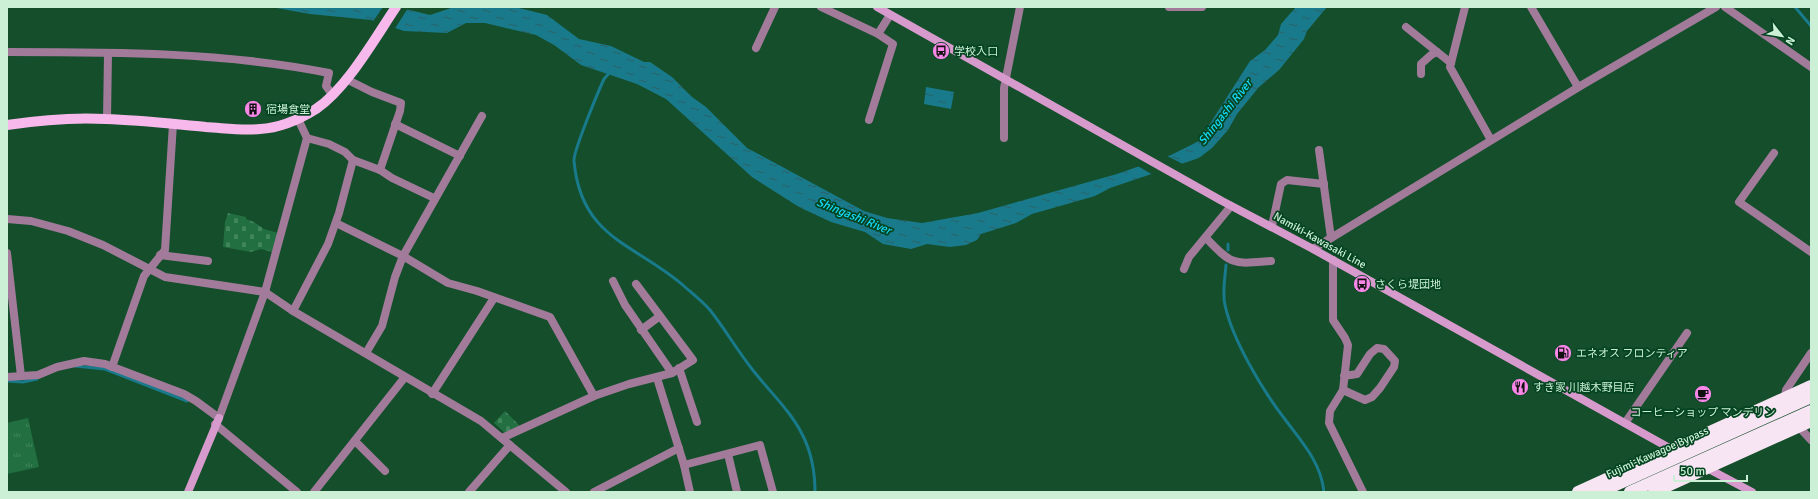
<svg xmlns="http://www.w3.org/2000/svg" width="1818" height="499" font-family="Signika,'Noto Sans JP',sans-serif">
<style>
.cemetery{fill:url(#cemetery-stones)}
.park{fill:url(#park-tufts)}
.water{fill:url(#water-ripples)}
.pier{fill:#144e2b}
.lines{fill:none;stroke-linecap:round;stroke-linejoin:round}
.stream{stroke:#197a8b;stroke-width:3}
.street{stroke:#a27b9b;stroke-width:8}
.secondary{stroke:#d79acc;stroke-width:8}
.primary{stroke:#f7b8ec;stroke-width:10}
.highway{stroke:#f8e5f4;stroke-width:12}
.labels{text-anchor:middle;stroke-width:3.5;stroke-linejoin:round;paint-order:stroke}
.poi-label{font-size:11px;fill:#cbf0d5;stroke:#044421;text-anchor:start}
.street-label{font-size:11px;fill:#cbf0d5;stroke:#044421}
.water-label{font-size:12px;font-style:italic;fill:#14d9f7;stroke:#044421}
</style>
<defs>
<pattern id="cemetery-stones" width="16" height="16" patternUnits="userSpaceOnUse"><rect width="16" height="16" fill="#227041"/><path d="M2 7V4a2 2 0 0 1 4 0v3zM10 15v-3a2 2 0 0 1 4 0v3z" fill="#41855c"/></pattern>
<pattern id="park-tufts" width="24" height="20" patternUnits="userSpaceOnUse"><rect width="24" height="20" fill="#227041"/><path d="M3 7l-1-3M5 7V3M7 7l1-3M15 17l-1-3M17 17v-4M19 17l1-3" fill="none" stroke="#41855c"/></pattern>
<pattern id="water-ripples" width="26" height="14" patternUnits="userSpaceOnUse"><rect width="26" height="14" fill="#197a8b"/><path d="M2 4q2-2 4 0t4 0M15 11q2-2 4 0t4 0" fill="none" stroke="#2b6166"/></pattern>
</defs>
<rect width="100%" height="100%" fill="#144e2b"/>
<g class="cemetery">
<path d="M 228,213 L 246,217 L 246,219 L 254,222 L 264,229 L 278,233 L 272,252 L 261,249 L 251,252 L 223,247 L 225,222 Z"/>
<path d="M 505,411 L 521,427 L 506,434 L 494,423 Z"/>
</g>
<path class="park" d="M 28,418 L 39,467 L 7,474 L 7,423 Z"/>
<g class="water">
<path d="M 271,7 L 397,7 L 430,15 L 454,7 L 515,7 L 547,15 L 579,39 L 611,46 L 644,62 L 650,62 L 672,77 L 692,97 L 706,107 L 747,148 L 775,163 L 864,211 L 887,218 L 922,223 L 978,213 L 1117,174 L 1171,155 L 1199,141 L 1250,61 L 1265,50 L 1278,35 L 1281,24 L 1296,7 L 1327,7 L 1307,31 L 1304,39 L 1279,70 L 1259,87 L 1237,114 L 1228,130 L 1212,148 L 1199,158 L 1110,188 L 1095,196 L 1032,214 L 1016,223 L 981,234 L 977,240 L 966,245 L 950,247 L 927,244 L 911,249 L 883,244 L 865,232 L 831,222 L 799,207 L 752,177 L 666,99 L 637,84 L 581,65 L 554,45 L 536,35 L 485,23 L 466,23 L 447,33 L 404,31 L 371,20 L 310,14 Z"/>
<path d="M 926,87 L 954,92 L 951,109 L 924,104 Z"/>
</g>
<g class="pier">
<path d="M 383,7 L 405,7 L 408,8 L 394,30 L 372,23 Z"/>
<path d="M 1165,155 L 1185,165 L 1155,176 L 1136,165 Z"/>
</g>
<g class="lines">
<g class="stream">
<path d="M 1795,7 L 1811,26"/>
<path d="M 610,72 L 604,79 C 598,92 573,152 574,161 C 581,240 637,244 685,287 C 693,294 703,302 710,310 C 725,329 737,350 752,369 C 768,390 790,410 802,434 C 812,453 815,471 815,492"/>
<path d="M 1228,250 L 1228,244"/>
<path d="M 1226,265 C 1225,278 1222,293 1225,305 C 1232,339 1263,391 1284,418 C 1301,441 1321,462 1324,492"/>
<path d="M 75,366 L 105,369 L 187,401"/>
<path d="M 7,381 L 23,382 L 37,379"/>
</g>
<g class="street">
<path d="M 821,7 L 878,34"/>
<path d="M 1169,7 L 1202,7"/>
<path d="M 1465,7 L 1450,67 L 1491,140"/>
<path d="M 1531,7 L 1578,87"/>
<path d="M 1725,7 L 1811,67"/>
<path d="M 1406,27 L 1451,63"/>
<path d="M 756,48 L 775,7"/>
<path d="M 7,52 C 114,52 224,52 329,73 L 326,86 L 332,94"/>
<path d="M 1421,74 L 1421,64 L 1431,55 L 1437,52"/>
<path d="M 346,79 L 372,92 L 401,103 L 400,111 L 380,170"/>
<path d="M 107,119 L 108,53"/>
<path d="M 869,120 L 893,44 L 878,34 L 890,15"/>
<path d="M 395,124 L 460,156"/>
<path d="M 307,138 L 329,144 L 345,152 L 353,160 L 380,170 L 392,178 L 434,198"/>
<path d="M 1004,138 L 1004,88 L 1020,7"/>
<path d="M 1319,150 L 1331,238"/>
<path d="M 1774,153 L 1739,202 L 1811,252"/>
<path d="M 7,219 L 31,221 L 68,231 L 103,245 L 165,277 L 265,292 L 293,311 L 481,421 L 566,492"/>
<path d="M 336,223 L 403,256 L 448,283 L 477,291 L 550,317 L 594,396"/>
<path d="M 1272,226 L 1281,184 L 1287,180 L 1324,184"/>
<path d="M 1206,238 C 1233,266 1233,264 1271,261"/>
<path d="M 1313,249 L 1582,85 L 1716,7"/>
<path d="M 7,253 L 21,376"/>
<path d="M 160,255 L 208,261"/>
<path d="M 1333,260 L 1333,320 L 1345,338 L 1348,345 L 1343,390 L 1365,400 L 1372,397 L 1380,388 L 1394,367 L 1395,361 L 1384,349 L 1377,348 L 1370,354 L 1357,374 L 1344,376"/>
<path d="M 1184,269 L 1189,257 L 1231,206"/>
<path d="M 613,281 L 625,305 L 672,373"/>
<path d="M 293,311 L 328,244 L 339,213 L 353,160"/>
<path d="M 641,330 L 660,316"/>
<path d="M 366,353 L 382,326 L 395,277 L 403,256 L 482,116"/>
<path d="M 112,367 L 144,276 L 165,250 L 173,124"/>
<path d="M 679,368 L 697,422"/>
<path d="M 7,377 L 38,375 L 57,367 L 84,361 L 105,364 L 184,394 L 196,401 L 219,418 L 265,292 L 307,138 L 298,119"/>
<path d="M 657,378 L 684,465 L 690,492"/>
<path d="M 1343,390 L 1330,411 L 1329,423 L 1363,492"/>
<path d="M 432,394 L 494,298"/>
<path d="M 1785,398 L 1786,390 L 1811,353"/>
<path d="M 1625,423 L 1687,333"/>
<path d="M 215,424 L 297,492"/>
<path d="M 1799,427 L 1811,440"/>
<path d="M 502,438 L 594,396 L 629,384 L 672,373 L 693,360 L 636,284"/>
<path d="M 355,441 L 385,471"/>
<path d="M 728,454 L 737,492"/>
<path d="M 684,465 L 760,445 L 773,492"/>
<path d="M 314,492 L 405,377"/>
<path d="M 469,492 L 510,445"/>
<path d="M 594,492 L 679,448"/>
</g>
<g class="secondary">
<path d="M 877,7 L 1222,201 L 1313,249 L 1673,450"/>
<path d="M 1705,467 L 1752,492"/>
<path d="M 188,492 L 219,418"/>
</g>
<path class="primary" d="M 7,125 C 40,120 73,117 106,119 C 139,120 173,124 206,127 C 224,128 242,131 260,129 C 279,128 300,119 316,109 C 347,88 375,38 396,7"/>
<g class="highway">
<path d="M 1578,492 L 1811,386"/>
<path d="M 1600,492 L 1811,397"/>
<path d="M 1630,492 L 1811,411"/>
<path d="M 1654,492 L 1811,421"/>
</g>
</g>
<defs>
<symbol id="bus-disc" viewBox="-11 -11 22 22"><circle r="9.5" fill="#f987e8" stroke="#044421"/><path d="M-5-6H5V4H4V6H2V4H-2V6H-4V4H-5ZM-3.5-4V0h7V-4ZM-3.5 1.2v1.5H-2V1.2ZM2 1.2v1.5H3.5V1.2Z" fill="#111"/></symbol>
<symbol id="building-disc" viewBox="-11 -11 22 22"><circle r="9.5" fill="#f987e8" stroke="#044421"/><path d="M-4-6H4V6H1V3H-1V6H-4ZM-2.5-4.3h1.7v1.8h-1.7ZM.8-4.3h1.7v1.8H.8ZM-2.5-1h1.7V.8h-1.7ZM.8-1h1.7V.8H.8Z" fill="#111"/></symbol>
<symbol id="fuel-disc" viewBox="-11 -11 22 22"><circle r="9.5" fill="#f987e8" stroke="#044421"/><path d="M-5.5-6h7V0h2V4h1.3V-2.5L3-4.5l.8-.8L6-3V5H2.5V1h-1V6h-7ZM-4.2-4.7v3.2H.2V-4.7Z" fill="#111"/></symbol>
<symbol id="restaurant-disc" viewBox="-11 -11 22 22"><circle r="9.5" fill="#f987e8" stroke="#044421"/><path d="M-5-6h1v4h1v-4h1v4h1v-4h1v5L-1.5 .5V6h-2V.5L-5-1ZM5-6V6H3V1.5H1.5Q1.5-4 5-6Z" fill="#111"/></symbol>
<symbol id="cafe-disc" viewBox="-11 -11 22 22"><circle r="9.5" fill="#f987e8" stroke="#044421"/><path d="M-5.5-4.5H6V0H3Q3 3.5 0 3.5H-2.5Q-5.5 3.5-5.5 0ZM3-3.2v2h1.7v-2ZM-6 4.5H4V6H-6Z" fill="#111"/></symbol>
</defs>
<g fill-rule="evenodd">
<use href="#bus-disc" x="931" y="41" width="20" height="20"/>
<use href="#building-disc" x="243" y="99" width="20" height="20"/>
<use href="#bus-disc" x="1352" y="274" width="20" height="20"/>
<use href="#fuel-disc" x="1553" y="343" width="20" height="20"/>
<use href="#restaurant-disc" x="1510" y="377" width="20" height="20"/>
<use href="#cafe-disc" x="1693" y="384" width="20" height="20"/>
</g>
<g class="labels">
<g class="poi-label">
<text x="954" y="55">学校入口</text>
<text x="266" y="113">宿場食堂</text>
<text x="1375" y="288">さくら堤団地</text>
<text x="1576" y="357">エネオス フロンティア</text>
<text x="1533" y="391">すき家 川越木野目店</text>
<text x="1703" y="416" text-anchor="middle">コーヒーショップ マンデリン</text>
</g>
<g class="street-label">
<text transform="translate(1320 240) rotate(29)" y="4">Namiki-Kawasaki Line</text>
<text transform="translate(1657 452) rotate(-24)" y="4">Fujimi-Kawagoe Bypass</text>
</g>
<g class="water-label">
<text transform="translate(1225 112) rotate(-52)" y="4">Shingashi River</text>
<text transform="translate(854 216) rotate(22)" y="4">Shingashi River</text>
</g>
</g>
<rect width="1818" height="499" fill="none" stroke="#cbf0d5" stroke-width="16"/>
<g transform="translate(1782 36) rotate(121)" stroke="#044421" stroke-width="3" paint-order="stroke">
<path d="M0-3L7 15L0 10L-7 15Z" fill="#cbf0d5"/>
<text y="-6" font-size="11" font-weight="bold" text-anchor="middle" fill="#cbf0d5">N</text>
</g>
<path d="M1674 475v6h73v-6" fill="none" stroke="#cbf0d5" stroke-width="2"/>
<text x="1680" y="475" font-size="12" fill="#cbf0d5" stroke="#044421" stroke-width="3" paint-order="stroke">50 m</text>
</svg>
